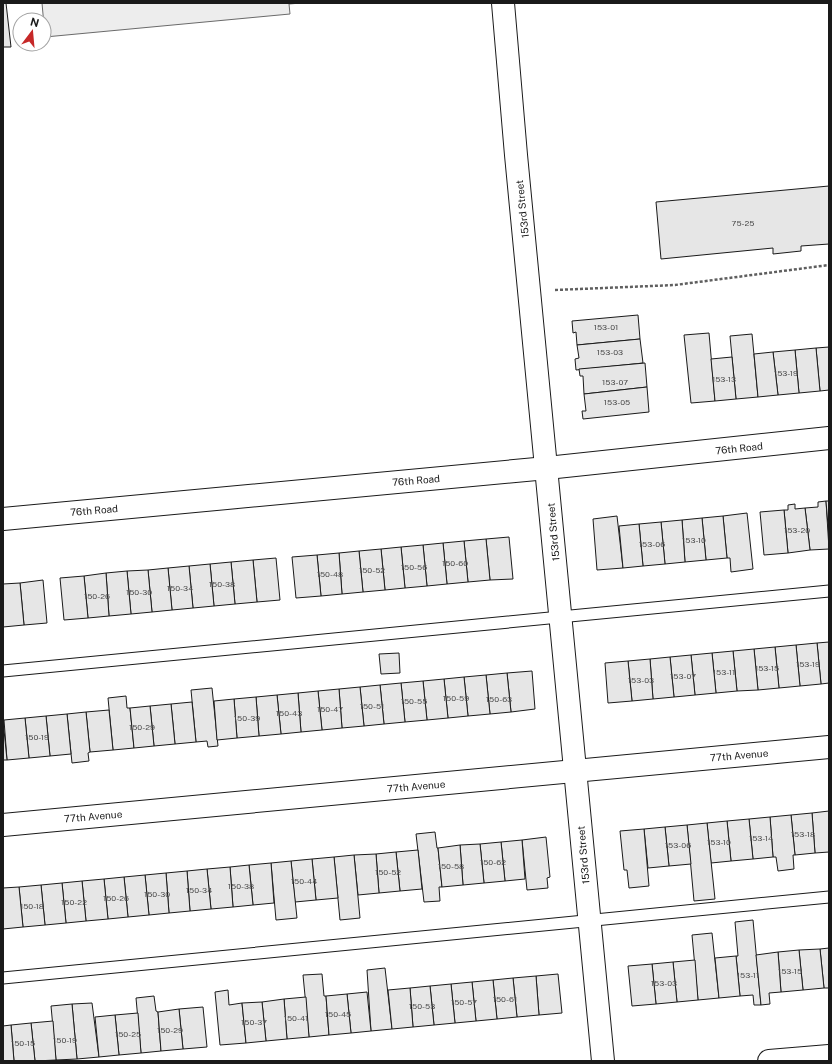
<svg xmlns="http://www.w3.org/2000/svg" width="832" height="1064" font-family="'Public Sans',sans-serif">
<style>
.built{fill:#ededed;stroke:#6a6a6a}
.building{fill:#e6e6e6;stroke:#1a1a1a}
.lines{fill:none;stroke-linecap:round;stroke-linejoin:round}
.lane-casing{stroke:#1a1a1a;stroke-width:13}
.street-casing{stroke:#1a1a1a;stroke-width:24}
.path{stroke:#5f5f5f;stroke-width:2.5;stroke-dasharray:3 2;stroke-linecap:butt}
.lane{stroke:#fff;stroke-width:11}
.street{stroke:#fff;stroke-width:22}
.labels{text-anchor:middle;stroke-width:3;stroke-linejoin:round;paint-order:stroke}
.number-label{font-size:8px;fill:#4d4d4d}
.street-label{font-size:10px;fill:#1a1a1a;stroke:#fff}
</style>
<rect width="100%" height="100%" fill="#fff"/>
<path class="built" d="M 42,3 L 301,3 L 289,4 L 290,14 L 45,37 Z"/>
<g class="building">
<path d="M 3,3 L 6,3 L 11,47 L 3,47 Z"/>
<path d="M 829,186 L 829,244 L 801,246 L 801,251 L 773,254 L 773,248 L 661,259 L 656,202 Z"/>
<path d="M 638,315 L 640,339 L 577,345 L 576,332 L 573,333 L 572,321 Z"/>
<path d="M 709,333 L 715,401 L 691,403 L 684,335 Z"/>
<path d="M 752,334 L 758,397 L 736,399 L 730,336 Z"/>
<path d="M 640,339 L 643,363 L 576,370 L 575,359 L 579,358 L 577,345 Z"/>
<path d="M 829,347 L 829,390 L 820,391 L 816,348 Z"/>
<path d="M 816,348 L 820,391 L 799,393 L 795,350 Z"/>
<path d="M 795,350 L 799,393 L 778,395 L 773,352 Z"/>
<path d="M 773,352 L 778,395 L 758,397 L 754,354 Z"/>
<path d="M 732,357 L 736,399 L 715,401 L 711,359 Z"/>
<path d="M 645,363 L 647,387 L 584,394 L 583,376 L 580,376 L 579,369 Z"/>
<path d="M 647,387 L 649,412 L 583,419 L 582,411 L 586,411 L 584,394 Z"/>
<path d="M 826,501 L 829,549 L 810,550 L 805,508 L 818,507 L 818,502 Z"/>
<path d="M 826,501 L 829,501 L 829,538 Z"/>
<path d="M 795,504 L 795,509 L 805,508 L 810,550 L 788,553 L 784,510 L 788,510 L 788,505 Z"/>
<path d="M 784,510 L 788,553 L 764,555 L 760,512 Z"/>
<path d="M 747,513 L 753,569 L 731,572 L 730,558 L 727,558 L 723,516 Z"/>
<path d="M 617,516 L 623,568 L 597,570 L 593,519 Z"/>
<path d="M 723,516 L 727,558 L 706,560 L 702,518 Z"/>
<path d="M 702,518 L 706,560 L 685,562 L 682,520 Z"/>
<path d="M 682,520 L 685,562 L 665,564 L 661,522 Z"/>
<path d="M 661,522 L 665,564 L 643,566 L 639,524 Z"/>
<path d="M 639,524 L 643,566 L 623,568 L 619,526 Z"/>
<path d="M 509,537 L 513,579 L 490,580 L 486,539 Z"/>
<path d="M 486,539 L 490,580 L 468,582 L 464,541 Z"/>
<path d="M 464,541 L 468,582 L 447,584 L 443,543 Z"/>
<path d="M 443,543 L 447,584 L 427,586 L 423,545 Z"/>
<path d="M 423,545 L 427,586 L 405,588 L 401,547 Z"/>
<path d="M 401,547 L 405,588 L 385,590 L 381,549 Z"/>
<path d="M 381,549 L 385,590 L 363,592 L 359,551 Z"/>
<path d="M 359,551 L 363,592 L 342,594 L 339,553 Z"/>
<path d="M 339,553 L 342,594 L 321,596 L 317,555 Z"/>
<path d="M 317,555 L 321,596 L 296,598 L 292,557 Z"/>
<path d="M 276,558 L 280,600 L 257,602 L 253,560 Z"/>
<path d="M 253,560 L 257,602 L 235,604 L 231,562 Z"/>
<path d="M 231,562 L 235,604 L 214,606 L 210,564 Z"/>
<path d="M 210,564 L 214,606 L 193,608 L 189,566 Z"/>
<path d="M 189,566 L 193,608 L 172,610 L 168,568 Z"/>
<path d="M 168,568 L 172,610 L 152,612 L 148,570 Z"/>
<path d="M 148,570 L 152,612 L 131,614 L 127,571 Z"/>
<path d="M 127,571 L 131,614 L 109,616 L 106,573 Z"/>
<path d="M 106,573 L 109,616 L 88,618 L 84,576 Z"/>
<path d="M 84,576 L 88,618 L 64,620 L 60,578 Z"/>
<path d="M 43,580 L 47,623 L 24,625 L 20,583 Z"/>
<path d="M 20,583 L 24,625 L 3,627 L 3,584 Z"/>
<path d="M 829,642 L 829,683 L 821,684 L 817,643 Z"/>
<path d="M 817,643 L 821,684 L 800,686 L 796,645 Z"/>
<path d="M 796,645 L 800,686 L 779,688 L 775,647 Z"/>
<path d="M 775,647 L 779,688 L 758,690 L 754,649 Z"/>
<path d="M 754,649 L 758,690 L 737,691 L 733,651 Z"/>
<path d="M 733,651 L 737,691 L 716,693 L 712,653 Z"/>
<path d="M 399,653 L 400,673 L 381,674 L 379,654 Z"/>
<path d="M 712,653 L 716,693 L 695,695 L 691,655 Z"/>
<path d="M 691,655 L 695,695 L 674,697 L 670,657 Z"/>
<path d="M 670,657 L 674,697 L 653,699 L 650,659 Z"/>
<path d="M 650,659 L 653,699 L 632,701 L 628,661 Z"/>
<path d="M 628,661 L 632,701 L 608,703 L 605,663 Z"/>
<path d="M 532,671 L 535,709 L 511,712 L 507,673 Z"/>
<path d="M 507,673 L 511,712 L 490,714 L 486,675 Z"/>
<path d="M 486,675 L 490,714 L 468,716 L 464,677 Z"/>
<path d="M 464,677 L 468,716 L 448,718 L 444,679 Z"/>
<path d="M 444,679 L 448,718 L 427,720 L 423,681 Z"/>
<path d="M 423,681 L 427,720 L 405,722 L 401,683 Z"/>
<path d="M 401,683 L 405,722 L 384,724 L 380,685 Z"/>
<path d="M 380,685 L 384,724 L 364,726 L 360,687 Z"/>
<path d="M 360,687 L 364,726 L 342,728 L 339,689 Z"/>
<path d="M 212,688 L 218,746 L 208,747 L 207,741 L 196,742 L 191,690 Z"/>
<path d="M 339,689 L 342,728 L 322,730 L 318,691 Z"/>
<path d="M 318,691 L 322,730 L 301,732 L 298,693 Z"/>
<path d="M 298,693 L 301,732 L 281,734 L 277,695 Z"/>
<path d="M 277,695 L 281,734 L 259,736 L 256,697 Z"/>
<path d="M 126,696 L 127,708 L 130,708 L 134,748 L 113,750 L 108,698 Z"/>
<path d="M 256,697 L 259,736 L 237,738 L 234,699 Z"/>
<path d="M 234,699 L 237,738 L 217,740 L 214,701 Z"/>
<path d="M 192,702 L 196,742 L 175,744 L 171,704 Z"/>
<path d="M 171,704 L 175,744 L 154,746 L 150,706 Z"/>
<path d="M 150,706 L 154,746 L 134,748 L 130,708 Z"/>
<path d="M 109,710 L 113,750 L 90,752 L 86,712 Z"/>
<path d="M 86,712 L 90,752 L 88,753 L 89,761 L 72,763 L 67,714 Z"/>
<path d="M 67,714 L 71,754 L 50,756 L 46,716 Z"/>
<path d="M 46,716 L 50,756 L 29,758 L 25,718 Z"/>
<path d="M 25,718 L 29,758 L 7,760 L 4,720 Z"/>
<path d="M 3,720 L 7,760 L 3,760 Z"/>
<path d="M 829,811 L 829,852 L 815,853 L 812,813 Z"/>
<path d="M 812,813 L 815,853 L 795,855 L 791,815 Z"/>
<path d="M 791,815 L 795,855 L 793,855 L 794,869 L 778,871 L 776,857 L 773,857 L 770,817 Z"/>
<path d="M 770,817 L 773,857 L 753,859 L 749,819 Z"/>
<path d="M 749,819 L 753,859 L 731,861 L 727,821 Z"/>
<path d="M 727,821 L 731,861 L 711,863 L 707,823 Z"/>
<path d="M 707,823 L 715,899 L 694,901 L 687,825 Z"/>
<path d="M 687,825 L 691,864 L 669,866 L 665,827 Z"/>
<path d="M 665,827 L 669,866 L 648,868 L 644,829 Z"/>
<path d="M 644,829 L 649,886 L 629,888 L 627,870 L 624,870 L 620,831 Z"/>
<path d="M 435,832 L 437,848 L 438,848 L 442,887 L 439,887 L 440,901 L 424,902 L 416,834 Z"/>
<path d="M 546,837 L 550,877 L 547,878 L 548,888 L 527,890 L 522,840 Z"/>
<path d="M 522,840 L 525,879 L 505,881 L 501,842 Z"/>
<path d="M 501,842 L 505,881 L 484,883 L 480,844 Z"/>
<path d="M 480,844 L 484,883 L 463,885 L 460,845 Z"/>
<path d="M 460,845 L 463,885 L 442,887 L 438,848 Z"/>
<path d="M 418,850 L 422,889 L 400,891 L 396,852 Z"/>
<path d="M 396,852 L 400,891 L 379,893 L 376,854 Z"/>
<path d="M 376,854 L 379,893 L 358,895 L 354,855 Z"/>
<path d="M 354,855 L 360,918 L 340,920 L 334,857 Z"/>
<path d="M 334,857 L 338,898 L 316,900 L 312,859 Z"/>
<path d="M 312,859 L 316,900 L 295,902 L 291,861 Z"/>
<path d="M 291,861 L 297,918 L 276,920 L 271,863 Z"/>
<path d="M 271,863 L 274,903 L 253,905 L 249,865 Z"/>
<path d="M 249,865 L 253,905 L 233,907 L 230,867 Z"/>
<path d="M 230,867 L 233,907 L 211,909 L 207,869 Z"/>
<path d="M 207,869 L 211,909 L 190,911 L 187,871 Z"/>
<path d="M 187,871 L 190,911 L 169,913 L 166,873 Z"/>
<path d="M 166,873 L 169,913 L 149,915 L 145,875 Z"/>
<path d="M 145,875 L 149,915 L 128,917 L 124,877 Z"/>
<path d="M 124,877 L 128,917 L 108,919 L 104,879 Z"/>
<path d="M 104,879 L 108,919 L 86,921 L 82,881 Z"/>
<path d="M 82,881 L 86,921 L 66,923 L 62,883 Z"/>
<path d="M 62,883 L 66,923 L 45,925 L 41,885 Z"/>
<path d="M 41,885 L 45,925 L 23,927 L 19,887 Z"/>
<path d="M 19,887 L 23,927 L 3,929 L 3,888 Z"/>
<path d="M 753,920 L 761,1005 L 754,1005 L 753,995 L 740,996 L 736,956 L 738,956 L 735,922 Z"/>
<path d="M 712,933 L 719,998 L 698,1000 L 692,935 Z"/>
<path d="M 829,948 L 829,988 L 824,988 L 820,949 Z"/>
<path d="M 820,949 L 824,988 L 803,990 L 799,950 Z"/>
<path d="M 799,950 L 803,990 L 781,992 L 778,952 Z"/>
<path d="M 778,952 L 781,992 L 769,993 L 770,1004 L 761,1005 L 756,955 Z"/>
<path d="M 736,956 L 740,996 L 719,998 L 715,958 Z"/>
<path d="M 695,960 L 698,1000 L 677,1002 L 673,962 Z"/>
<path d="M 673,962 L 677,1002 L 656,1004 L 652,964 Z"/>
<path d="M 652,964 L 656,1004 L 632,1006 L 628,966 Z"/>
<path d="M 385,968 L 392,1029 L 371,1031 L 367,970 Z"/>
<path d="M 322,974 L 324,996 L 326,996 L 329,1035 L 309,1037 L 303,975 Z"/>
<path d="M 558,974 L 562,1013 L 539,1015 L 536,976 Z"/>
<path d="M 536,976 L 539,1015 L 517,1017 L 513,978 Z"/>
<path d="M 513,978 L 517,1017 L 497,1019 L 493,980 Z"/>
<path d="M 493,980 L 497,1019 L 476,1021 L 472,982 Z"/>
<path d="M 472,982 L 476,1021 L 455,1023 L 451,984 Z"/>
<path d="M 451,984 L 455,1023 L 434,1025 L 430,986 Z"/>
<path d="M 430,986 L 434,1025 L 413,1027 L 410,988 Z"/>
<path d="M 410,988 L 413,1027 L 392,1029 L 388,990 Z"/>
<path d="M 228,990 L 229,1005 L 242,1003 L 246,1043 L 220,1045 L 215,992 Z"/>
<path d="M 367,992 L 371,1031 L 351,1033 L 347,994 Z"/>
<path d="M 347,994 L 351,1033 L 329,1035 L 326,996 Z"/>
<path d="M 154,996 L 156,1011 L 158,1012 L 161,1051 L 141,1053 L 136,998 Z"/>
<path d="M 306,997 L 309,1037 L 287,1039 L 284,999 Z"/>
<path d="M 284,999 L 287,1039 L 266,1041 L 262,1002 Z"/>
<path d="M 262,1002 L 266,1041 L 246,1043 L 242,1003 Z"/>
<path d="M 92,1003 L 99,1057 L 77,1059 L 72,1004 Z"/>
<path d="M 72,1004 L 77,1059 L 56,1060 L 51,1006 Z"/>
<path d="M 203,1007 L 207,1047 L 183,1049 L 179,1009 Z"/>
<path d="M 179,1009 L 183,1049 L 161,1051 L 158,1012 Z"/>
<path d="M 138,1013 L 141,1053 L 119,1055 L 115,1015 Z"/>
<path d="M 115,1015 L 119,1055 L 99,1057 L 95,1017 Z"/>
<path d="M 53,1021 L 56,1060 L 35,1061 L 31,1023 Z"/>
<path d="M 31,1023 L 35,1061 L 14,1061 L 11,1025 Z"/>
<path d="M 11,1025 L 14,1061 L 3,1061 L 3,1026 Z"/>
</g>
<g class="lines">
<defs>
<g id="lane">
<path d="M 3,671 L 829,591"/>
<path d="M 3,978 L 829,897"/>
</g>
<g id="street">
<path d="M 503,3 L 516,155 L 603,1061"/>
<path d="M 3,519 L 547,468 L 829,438"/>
<path d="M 3,825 L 829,747"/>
<path d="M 769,1061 L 829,1056"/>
</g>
</defs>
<use href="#lane" class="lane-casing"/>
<use href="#street" class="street-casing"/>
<path class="path" d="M 555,290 L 675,285 L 829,265"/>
<use href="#lane" class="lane"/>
<use href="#street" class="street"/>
</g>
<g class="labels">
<g class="number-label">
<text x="743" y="226">75-25</text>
<text x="606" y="330">153-01</text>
<text x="610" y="355">153-03</text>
<text x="786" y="376">153-19</text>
<text x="724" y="382">153-13</text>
<text x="615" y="385">153-07</text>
<text x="617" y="405">153-05</text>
<text x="797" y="533">153-20</text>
<text x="694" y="543">153-10</text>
<text x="652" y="547">153-06</text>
<text x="455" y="566">150-60</text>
<text x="414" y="570">150-56</text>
<text x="372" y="573">150-52</text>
<text x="330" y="577">150-48</text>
<text x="222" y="587">150-38</text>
<text x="180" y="591">150-34</text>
<text x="139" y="595">150-30</text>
<text x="97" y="599">150-26</text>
<text x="808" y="667">153-19</text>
<text x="767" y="671">153-15</text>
<text x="724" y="675">153-11</text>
<text x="683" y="679">153-07</text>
<text x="641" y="683">153-03</text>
<text x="456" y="701">150-59</text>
<text x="499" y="702">150-63</text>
<text x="414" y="704">150-55</text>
<text x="372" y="709">150-51</text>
<text x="330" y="712">150-47</text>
<text x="289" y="716">150-43</text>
<text x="247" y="721">150-39</text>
<text x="142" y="730">150-29</text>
<text x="37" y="740">150-19</text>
<text x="803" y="837">153-18</text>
<text x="761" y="841">153-14</text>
<text x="719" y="845">153-10</text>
<text x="678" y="848">153-06</text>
<text x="493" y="865">150-62</text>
<text x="451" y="869">150-58</text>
<text x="388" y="875">150-52</text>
<text x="304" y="884">150-44</text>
<text x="241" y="889">150-38</text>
<text x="199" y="893">150-34</text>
<text x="157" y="897">150-30</text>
<text x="116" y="901">150-26</text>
<text x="74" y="905">150-22</text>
<text x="32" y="909">150-18</text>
<text x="790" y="974">153-15</text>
<text x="748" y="978">153-11</text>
<text x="664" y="986">153-03</text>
<text x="505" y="1002">150-61</text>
<text x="464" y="1005">150-57</text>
<text x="422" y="1009">150-53</text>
<text x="338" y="1017">150-45</text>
<text x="296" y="1021">150-41</text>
<text x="254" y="1025">150-37</text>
<text x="170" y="1033">150-29</text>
<text x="128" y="1037">150-25</text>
<text x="65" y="1043">150-19</text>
<text x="23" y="1046">150-15</text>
</g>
<g class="street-label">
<text transform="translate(522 209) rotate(-96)" y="4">153rd Street</text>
<text transform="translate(739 448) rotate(-6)" y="4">76th Road</text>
<text transform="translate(416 480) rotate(-5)" y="4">76th Road</text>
<text transform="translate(94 510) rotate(-5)" y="4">76th Road</text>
<text transform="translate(553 532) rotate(-95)" y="4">153rd Street</text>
<text transform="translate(739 755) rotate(-5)" y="4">77th Avenue</text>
<text transform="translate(416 786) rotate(-5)" y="4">77th Avenue</text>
<text transform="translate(93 816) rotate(-5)" y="4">77th Avenue</text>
<text transform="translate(583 855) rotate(-95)" y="4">153rd Street</text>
</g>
</g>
<rect width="832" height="1064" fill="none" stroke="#1a1a1a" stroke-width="8"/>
<g transform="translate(32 32) rotate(16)"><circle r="19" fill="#ffffff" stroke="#a3a3a3"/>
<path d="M0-3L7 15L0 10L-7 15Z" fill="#c62828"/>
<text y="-6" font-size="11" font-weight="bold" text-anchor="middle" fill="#1a1a1a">N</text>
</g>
</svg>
